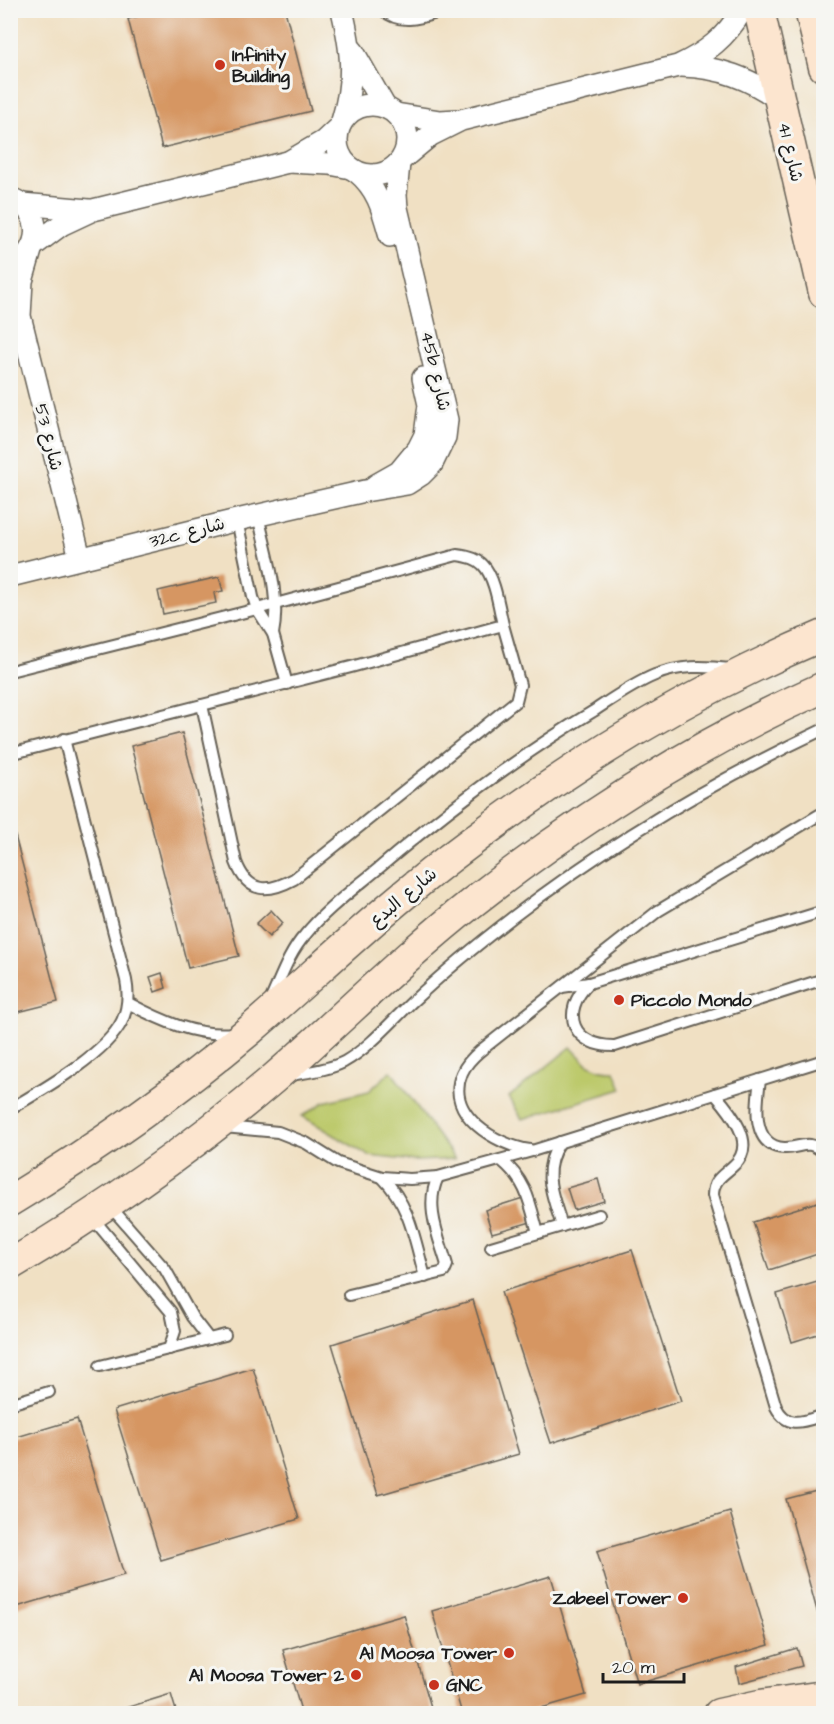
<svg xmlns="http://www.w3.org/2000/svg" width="834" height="1724" font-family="'Architects Daughter','Playpen Sans Arabic',sans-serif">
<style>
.green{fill:#bcc96a;stroke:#6c7243;stroke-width:1.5}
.building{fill:#d69662}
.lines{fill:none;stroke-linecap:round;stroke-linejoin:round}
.lane-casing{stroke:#666156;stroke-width:14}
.street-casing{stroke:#666156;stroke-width:24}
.secondary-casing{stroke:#666156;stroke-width:33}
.lane{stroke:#fff;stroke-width:10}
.street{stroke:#fff;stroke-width:21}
.secondary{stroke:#fce5cf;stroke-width:30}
.poi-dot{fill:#c8321e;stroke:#f6f6f2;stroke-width:2}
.labels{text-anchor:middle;stroke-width:6;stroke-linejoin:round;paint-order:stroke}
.poi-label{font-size:18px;font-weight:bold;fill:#1c1c1c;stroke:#f6f6f2;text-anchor:start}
.street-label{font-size:18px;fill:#1c1c1c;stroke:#f6f6f2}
</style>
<rect width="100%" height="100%" fill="#f6f6f2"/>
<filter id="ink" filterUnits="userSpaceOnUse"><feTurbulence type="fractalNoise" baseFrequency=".0167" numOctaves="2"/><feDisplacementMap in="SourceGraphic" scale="12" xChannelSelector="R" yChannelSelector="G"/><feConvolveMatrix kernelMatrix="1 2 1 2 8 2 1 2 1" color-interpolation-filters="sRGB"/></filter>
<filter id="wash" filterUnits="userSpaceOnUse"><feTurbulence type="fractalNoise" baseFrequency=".008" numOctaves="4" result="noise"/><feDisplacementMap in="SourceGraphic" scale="24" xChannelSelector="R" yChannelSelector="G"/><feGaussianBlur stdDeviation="1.35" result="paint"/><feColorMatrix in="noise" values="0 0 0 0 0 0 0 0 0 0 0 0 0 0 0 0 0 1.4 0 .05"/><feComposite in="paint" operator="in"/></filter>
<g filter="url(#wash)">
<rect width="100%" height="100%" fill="#f0e0c3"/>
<g class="green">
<path d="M 571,1047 C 584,1062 594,1072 615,1071 L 622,1089 L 522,1119 L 509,1097 Z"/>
<path d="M 391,1071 L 455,1159 L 416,1161 L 369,1156 L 302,1116 L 324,1102 L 369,1091 Z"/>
</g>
<g id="blocks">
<g class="building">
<path d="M 161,10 L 285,10 L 311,111 L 162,148 L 128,19 Z"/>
<path d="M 219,577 L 223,591 L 214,593 L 216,603 L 163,614 L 158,591 Z"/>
<path d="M 182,733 L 239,956 L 188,968 L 131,746 Z"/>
<path d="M 10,824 L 12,824 L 58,1002 L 10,1014 Z"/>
<path d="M 271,910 L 283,923 L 269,937 L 256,924 Z"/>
<path d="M 162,973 L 166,988 L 155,992 L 150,977 Z"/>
<path d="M 598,1179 L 604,1201 L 574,1210 L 567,1188 Z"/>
<path d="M 523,1198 L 531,1222 L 492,1233 L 485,1210 Z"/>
<path d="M 824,1200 L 824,1252 L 769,1270 L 753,1222 Z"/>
<path d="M 632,1250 L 681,1401 L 551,1443 L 501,1292 Z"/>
<path d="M 824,1280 L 824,1332 L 792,1342 L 777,1294 Z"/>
<path d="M 473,1300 L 519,1454 L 378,1495 L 332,1344 Z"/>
<path d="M 253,1368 L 299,1519 L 161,1560 L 114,1410 Z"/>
<path d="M 77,1419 L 124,1575 L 10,1609 L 10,1439 Z"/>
<path d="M 824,1489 L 824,1624 L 821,1625 L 786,1499 Z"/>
<path d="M 730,1512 L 769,1645 L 637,1684 L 597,1551 Z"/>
<path d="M 551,1576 L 586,1695 L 521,1714 L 462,1714 L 432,1611 Z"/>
<path d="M 404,1615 L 433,1714 L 302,1714 L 283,1650 Z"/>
<path d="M 797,1648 L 802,1666 L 739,1683 L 736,1667 Z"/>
<path d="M 171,1694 L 177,1714 L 109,1714 L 109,1713 Z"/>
</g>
</g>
</g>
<g filter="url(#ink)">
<use href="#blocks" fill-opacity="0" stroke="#666156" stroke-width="1.5"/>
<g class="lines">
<defs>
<g id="lane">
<path d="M 383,10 C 402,27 425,16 446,10"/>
<path d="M 258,515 C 266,553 281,594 273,634"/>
<path d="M 237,520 L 253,597 L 257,609 L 273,634 L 287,684"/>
<path d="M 10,671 L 257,609 L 457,555 C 466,556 477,558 483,565 C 495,577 499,608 503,625 L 351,667 L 10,754"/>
<path d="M 202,705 L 236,862 C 248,894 268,893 294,879 L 516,701 L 520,685 L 503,625"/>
<path d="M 589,983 C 559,1013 573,1047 615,1046 L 824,979"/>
<path d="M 562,987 L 589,983 L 824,911"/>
<path d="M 271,999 C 281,977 289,953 305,935 C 326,909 354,889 379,868 C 446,811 517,757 592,712 C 612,699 633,684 655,675 C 680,665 704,666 731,669"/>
<path d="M 128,1003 C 160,1020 196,1037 233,1033"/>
<path d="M 291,1075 C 308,1072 328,1070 344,1062 C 369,1048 391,1022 412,1002 C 444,972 478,944 513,917 C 609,843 714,781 824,729"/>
<path d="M 760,1080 C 757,1101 750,1146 784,1148 C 801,1149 807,1137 824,1153"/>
<path d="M 715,1094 C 730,1111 758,1144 734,1165 C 724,1175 713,1179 713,1195 L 776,1407 C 788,1430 804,1421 824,1415"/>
<path d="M 10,1109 C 42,1090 106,1054 122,1021 C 128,1008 129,995 126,980 L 64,739"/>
<path d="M 224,1127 L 278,1132 L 306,1143 L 338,1163 L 382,1177 L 410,1179 L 438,1177 L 532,1151 L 824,1060"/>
<path d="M 560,1142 C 540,1171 553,1196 562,1226"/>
<path d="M 530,1150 C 497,1145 444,1115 462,1073 C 466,1064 473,1057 480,1051 L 658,911 L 824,812"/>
<path d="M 501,1160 C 527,1181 530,1203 538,1233"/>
<path d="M 382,1177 C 411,1207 414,1238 425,1277"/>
<path d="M 109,1205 L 165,1269 L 192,1317 L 209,1339"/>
<path d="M 91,1216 L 171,1312 L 175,1331 L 169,1349"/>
<path d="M 491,1247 L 599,1215"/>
<path d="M 349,1295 L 444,1272 L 447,1265 C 439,1237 424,1206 438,1177"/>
<path d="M 100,1366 L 225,1335"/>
<path d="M 10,1404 L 49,1392"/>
</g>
<g id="street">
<path d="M 342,10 C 352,52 355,79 342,121"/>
<path d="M 353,51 L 385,107"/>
<path d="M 681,66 C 720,67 749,78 780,100"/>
<circle cx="372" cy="140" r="35"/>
<path d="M 396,114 L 440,121 L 457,120"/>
<path d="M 402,159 L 431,135 L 461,120 L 678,66 C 706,53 726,38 742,10"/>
<path d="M 288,162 L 330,164 L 351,168"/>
<path d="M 357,172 C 378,189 383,211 390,236"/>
<path d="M 10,198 C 45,210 43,253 10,266"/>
<path d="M 22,204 L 89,210"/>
<path d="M 34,245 L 61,225 L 93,210 L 288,162 L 324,141 L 339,127"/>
<path d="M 32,247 L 22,281 L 20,316 L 80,558"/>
<path d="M 376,485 L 399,472 L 418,449 L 425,435 L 429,405 L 423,378"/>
<path d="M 10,576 L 237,520 L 365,491 L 407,484 L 421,475 L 432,464 L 445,437 L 447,420 L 397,208 L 396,195 L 399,163"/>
</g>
<g id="secondary">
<path d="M 759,10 L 824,293"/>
<path d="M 810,10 L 824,67"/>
<path d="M 10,1201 C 94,1150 175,1093 250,1030 C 322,968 391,901 467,845 C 577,761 696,689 824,635"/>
<path d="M 10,1265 C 103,1210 192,1148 273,1079 C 340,1021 403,957 473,902 C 581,818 698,743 824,687"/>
<path d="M 719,1714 L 760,1705 L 824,1696"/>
</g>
</defs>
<use href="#lane" class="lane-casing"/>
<use href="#street" class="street-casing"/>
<use href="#secondary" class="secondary-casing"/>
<use href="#lane" class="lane"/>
<use href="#street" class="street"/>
<use href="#secondary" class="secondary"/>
</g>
</g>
<g class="poi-dot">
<circle cx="220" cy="65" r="6"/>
<circle cx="619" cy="1000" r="6"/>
<circle cx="683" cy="1598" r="6"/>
<circle cx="509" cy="1653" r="6"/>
<circle cx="356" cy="1675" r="6"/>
<circle cx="434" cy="1685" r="6"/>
</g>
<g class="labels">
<g class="poi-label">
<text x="232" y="61">Infinity<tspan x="232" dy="21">Building</tspan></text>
<text x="631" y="1006">Piccolo Mondo</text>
<text x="671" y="1604" text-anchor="end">Zabeel Tower</text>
<text x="497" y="1659" text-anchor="end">Al Moosa Tower</text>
<text x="344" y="1681" text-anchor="end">Al Moosa Tower 2</text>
<text x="446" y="1691">GNC</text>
</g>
<g class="street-label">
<text transform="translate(791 152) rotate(77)" y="6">شارع 41</text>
<text transform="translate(436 371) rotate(77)" y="6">45b شارع</text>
<text transform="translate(49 437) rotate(76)" y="6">شارع 53</text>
<text transform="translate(187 532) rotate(-14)" y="6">32c شارع</text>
<text transform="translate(403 897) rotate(-40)" y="6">شارع البدع</text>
</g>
</g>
<rect width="834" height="1724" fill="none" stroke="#f6f6f2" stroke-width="36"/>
<path d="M603 1673v9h81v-9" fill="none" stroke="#1c1c1c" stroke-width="3"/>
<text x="612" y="1673" font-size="18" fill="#1c1c1c" stroke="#f6f6f2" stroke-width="4.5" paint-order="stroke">20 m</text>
</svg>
